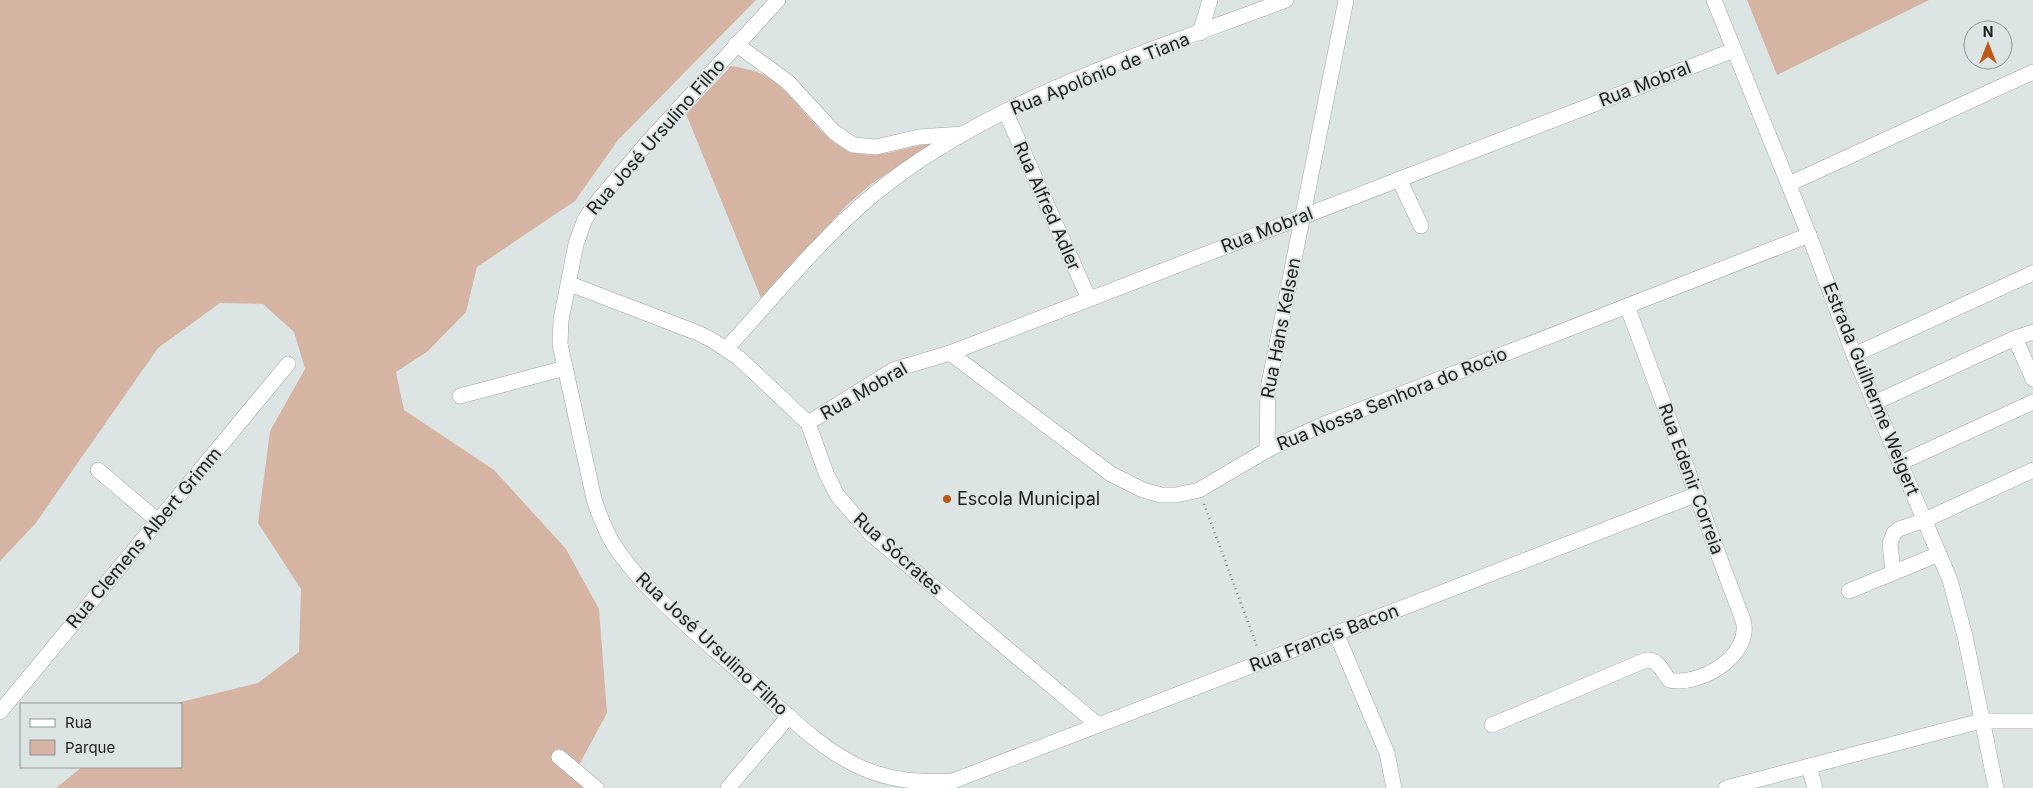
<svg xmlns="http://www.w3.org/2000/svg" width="2033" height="788" font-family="Inter,sans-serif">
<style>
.green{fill:#d5b4a3}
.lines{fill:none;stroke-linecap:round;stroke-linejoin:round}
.minor-casing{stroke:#9da5a4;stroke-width:16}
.path{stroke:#838887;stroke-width:2.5;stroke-dasharray:1 4;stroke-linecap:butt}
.minor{stroke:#fff;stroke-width:15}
.poi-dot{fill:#bb591b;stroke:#dde5e4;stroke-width:2}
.labels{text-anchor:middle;stroke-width:4;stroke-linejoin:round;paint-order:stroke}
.street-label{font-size:18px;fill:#1b1e1d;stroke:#dde5e4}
.poi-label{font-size:18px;fill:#1b1e1d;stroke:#dde5e4;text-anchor:start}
</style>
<rect width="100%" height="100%" fill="#dde5e4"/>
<g class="green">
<path d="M 0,0 L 756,0 L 618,140 L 575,201 L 477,267 L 466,312 L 428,351 L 396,372 L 404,410 L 494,470 L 566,549 L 599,609 L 607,713 L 579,765 L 582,788 L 56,788 L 82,767 L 181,767 L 181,704 L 173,704 L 258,683 L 299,652 L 301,589 L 258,523 L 270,431 L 305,369 L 294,332 L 263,304 L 220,303 L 158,348 L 35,524 L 0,561 Z"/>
<path d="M 1747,0 L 1929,0 L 1777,75 Z"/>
<path d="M 731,66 C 742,68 754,70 764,75 C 800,95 820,147 860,154 C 886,158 910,145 935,143 L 871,184 L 846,206 L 761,298 L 686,114 Z"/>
</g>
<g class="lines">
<defs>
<g id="minor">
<path d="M 778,0 L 647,143 L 597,202 L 585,219 L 576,244 L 561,320 L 560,344 L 594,499 C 600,518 608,538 620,554 C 655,601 701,637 744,676 C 781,708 816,747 860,767 C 890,781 921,783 953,781 L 1695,495"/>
<path d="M 1714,0 L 1809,235 L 1854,355 L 1950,580 L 1965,636 L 1996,788"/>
<path d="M 1200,33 L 1210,0"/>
<path d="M 736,44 L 788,82 L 834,132 L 853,145 L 876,147 L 919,137 L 963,134"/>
<path d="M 1006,113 L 1089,299"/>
<path d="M 1399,179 L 1421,226"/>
<path d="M 1789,184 L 2033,72"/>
<path d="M 570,284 L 698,333 L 712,340 L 739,358 L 808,423 L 826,473 L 837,495 L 871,534 L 1098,725"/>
<path d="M 2015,338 L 2033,332"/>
<path d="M 727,348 C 774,297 819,240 873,195 C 989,99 1147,53 1286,0"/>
<path d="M 950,353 L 1111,474 L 1143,490 L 1161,495 L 1176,495 L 1199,490 L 1267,450 L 1322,425 L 1809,235"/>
<path d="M 1854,355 L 2033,273"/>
<path d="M 460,396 L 565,368"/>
<path d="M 1874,403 L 2015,338 L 2033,379"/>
<path d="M 808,423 L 893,370 L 950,353 L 1734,50"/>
<path d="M 1267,450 L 1268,389 L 1346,0"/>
<path d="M 1900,463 L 2033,402"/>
<path d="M 98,470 L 158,521"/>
<path d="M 1893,572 L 1890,543 L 1894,533 L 1899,529 L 1925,520 L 2033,470"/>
<path d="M 1849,591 L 1939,554"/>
<path d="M 1336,633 L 1387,753 L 1394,788"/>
<path d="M 0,712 L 288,364"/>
<path d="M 1492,725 L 1646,660 C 1659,659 1662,671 1669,680 C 1700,687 1753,655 1743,620 C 1703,516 1667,410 1627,306"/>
<path d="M 559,757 L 596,788"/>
<path d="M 1809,766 L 1815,788"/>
<path d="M 728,788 L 789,716"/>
<path d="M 1726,788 L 1981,721 L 2033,721"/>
</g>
</defs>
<use href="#minor" class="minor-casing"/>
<path class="path" d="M 1204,504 L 1258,649"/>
<use href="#minor" class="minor"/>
</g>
<circle class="poi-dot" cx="947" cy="499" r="5"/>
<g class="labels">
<g class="street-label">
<text transform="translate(1100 74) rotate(-22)" y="6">Rua Apolônio de Tiana</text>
<text transform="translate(1645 84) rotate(-21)" y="6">Rua Mobral</text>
<text transform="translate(656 137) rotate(-49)" y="6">Rua José Ursulino Filho</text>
<text transform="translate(1047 206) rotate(66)" y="6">Rua Alfred Adler</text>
<text transform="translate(1267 230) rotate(-21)" y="6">Rua Mobral</text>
<text transform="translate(1281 328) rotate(-79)" y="6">Rua Hans Kelsen</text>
<text transform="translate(1871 389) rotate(68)" y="6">Estrada Guilherme Weigert</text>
<text transform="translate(864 391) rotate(-30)" y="6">Rua Mobral</text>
<text transform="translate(1392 399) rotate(-22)" y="6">Rua Nossa Senhora do Rocio</text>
<text transform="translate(1691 479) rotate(70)" y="6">Rua Edenir Correia</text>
<text transform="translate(144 538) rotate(-50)" y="6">Rua Clemens Albert Grimm</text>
<text transform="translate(898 554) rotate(42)" y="6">Rua Sócrates</text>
<text transform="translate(1324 638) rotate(-21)" y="6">Rua Francis Bacon</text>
<text transform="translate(712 644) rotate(43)" y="6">Rua José Ursulino Filho</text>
</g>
<g class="poi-label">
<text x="957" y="505">Escola Municipal</text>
</g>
</g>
<rect x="20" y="703" width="162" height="65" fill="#dde5e4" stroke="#8f9594"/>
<rect x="30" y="719" width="25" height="8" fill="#ffffff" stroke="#8f9594"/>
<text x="65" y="728" font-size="15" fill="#1b1e1d">Rua</text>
<rect x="30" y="740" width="25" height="15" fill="#d5b4a3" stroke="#8f9594"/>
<text x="65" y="753" font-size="15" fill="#1b1e1d">Parque</text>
<g transform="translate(1988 45)"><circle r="24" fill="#dde5e4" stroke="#8f9594"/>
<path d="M0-4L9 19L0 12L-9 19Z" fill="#bb591b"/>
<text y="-8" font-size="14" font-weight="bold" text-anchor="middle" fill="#1b1e1d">N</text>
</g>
</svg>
